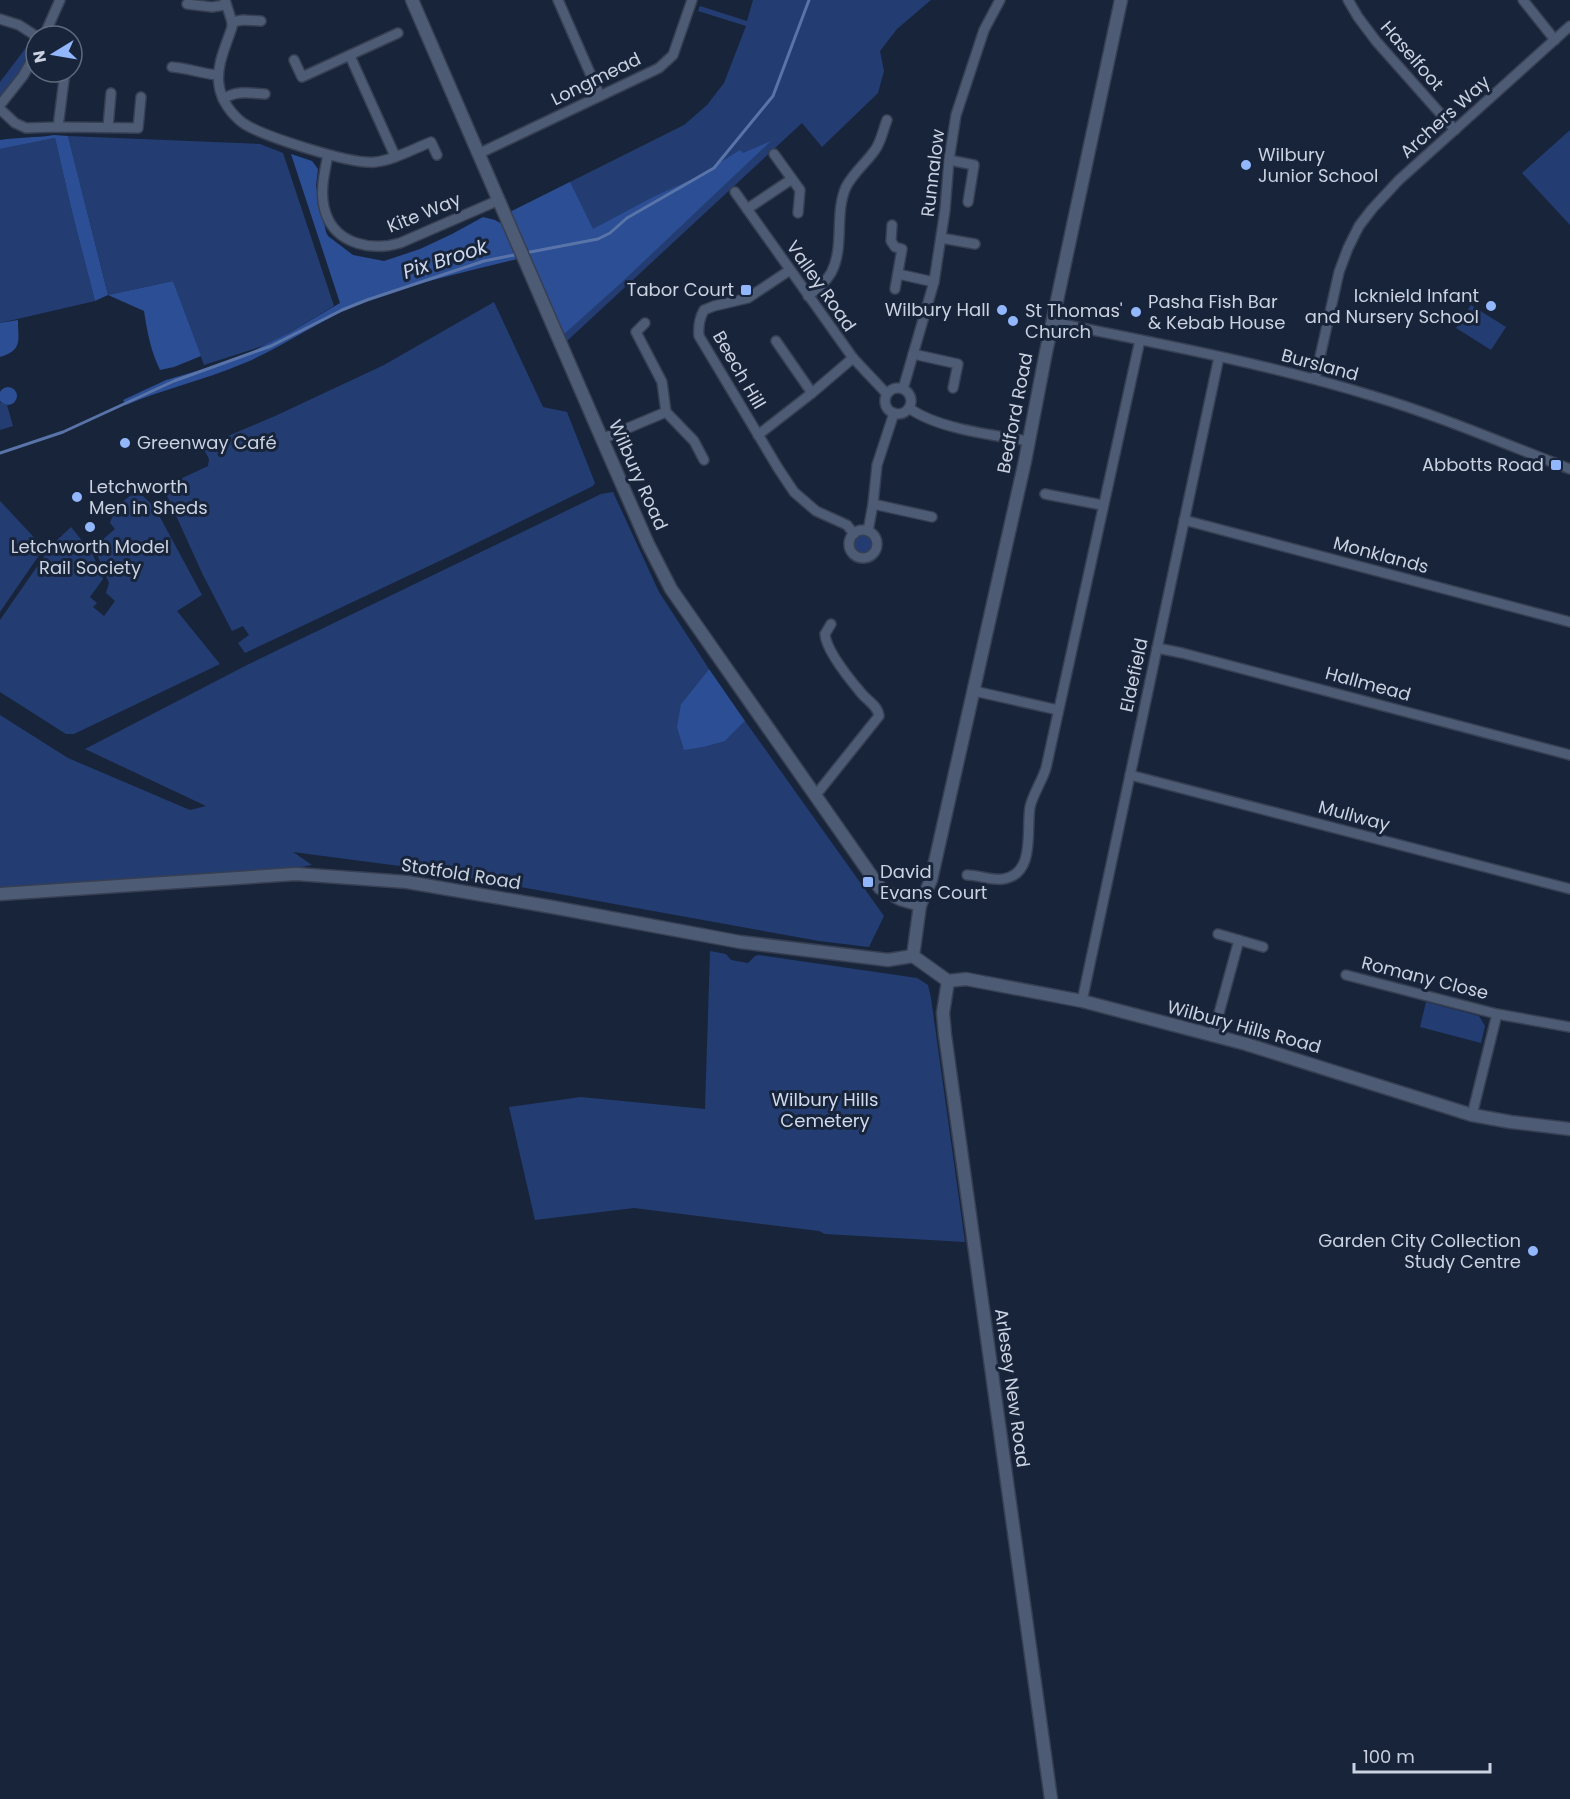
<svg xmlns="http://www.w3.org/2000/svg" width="1570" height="1799" font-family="Poppins,sans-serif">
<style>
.green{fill:#233d72}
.forest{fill:#2c4e94}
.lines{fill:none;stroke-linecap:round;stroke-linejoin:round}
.stream{stroke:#5974a9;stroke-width:3}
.minor-casing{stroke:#373f52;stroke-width:12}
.tertiary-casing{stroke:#373f52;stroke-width:15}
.minor{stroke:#4e5b75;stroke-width:9}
.tertiary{stroke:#4e5b75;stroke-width:12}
.poi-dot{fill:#93b7fd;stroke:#18243a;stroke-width:2}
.labels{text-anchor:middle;stroke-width:6;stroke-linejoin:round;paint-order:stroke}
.street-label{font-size:18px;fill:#cad2e1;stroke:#18243a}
.poi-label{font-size:18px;fill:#cad2e1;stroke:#18243a;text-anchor:start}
.park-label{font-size:18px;fill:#cfdaee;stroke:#18243a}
.water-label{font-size:20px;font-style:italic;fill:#ced8ed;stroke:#18243a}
</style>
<rect width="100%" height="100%" fill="#18243a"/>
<g class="green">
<path d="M 753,0 L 931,0 L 897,29 L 880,51 L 884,71 L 878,93 L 822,147 L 802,123 L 567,341 L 562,336 L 510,212 L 684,125 L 707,105 L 724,83 L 746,26 L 698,11 L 700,6 L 747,21 Z"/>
<path d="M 31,41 L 34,48 L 4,98 L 0,102 L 0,82 Z"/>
<path d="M 1570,130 L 1570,225 L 1522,173 Z"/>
<path d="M 68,136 L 260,144 L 283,153 L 334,306 L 272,343 L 204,365 L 173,281 L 108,295 Z"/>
<path d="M 55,138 L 73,216 L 95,301 L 0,323 L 0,149 Z"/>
<path d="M 494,302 L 543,407 L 567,412 L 595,483 L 593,486 L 450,556 L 245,653 L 238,643 L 249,635 L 243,626 L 232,631 L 203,575 L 163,487 L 208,466 L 209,459 L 203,448 L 214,442 L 275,416 L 384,365 Z"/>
<path d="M 1471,305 L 1506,327 L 1491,350 L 1456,328 Z"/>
<path d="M 0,402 L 7,405 L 13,426 L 0,430 Z"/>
<path d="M 138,491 L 155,508 L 202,595 L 177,611 L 220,664 L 74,734 L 66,734 L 0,692 L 0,620 L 52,545 L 71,527 L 92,553 L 103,579 L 90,597 L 97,603 L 93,607 L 104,616 L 115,601 L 106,593 L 109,583 L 94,547 L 115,529 L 110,523 C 116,505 122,501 138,491 Z"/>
<path d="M 613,492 L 659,592 L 709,669 L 681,704 L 725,741 L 745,721 L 884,916 L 869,947 L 819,941 L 415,868 L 293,852 L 312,865 L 285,870 L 0,889 L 0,715 L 68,758 L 190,810 L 206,806 L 85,749 L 247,665 L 601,494 Z"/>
<path d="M 0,501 L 44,548 L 0,612 Z"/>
<circle cx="862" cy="544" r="10"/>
<path d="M 710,951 L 726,954 L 731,960 L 748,963 L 755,956 L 759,955 L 917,978 L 928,985 L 931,998 L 965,1242 L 825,1234 L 819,1231 L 634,1208 L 535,1220 L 509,1107 L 581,1097 L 705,1109 Z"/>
<path d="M 1426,1002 L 1479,1016 L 1485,1026 L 1481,1043 L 1420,1027 Z"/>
</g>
<g class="forest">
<path d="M 54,135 L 68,136 L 108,295 L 173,281 L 201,356 L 174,367 L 160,370 C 151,352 147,331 144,311 L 108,295 L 95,301 L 73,216 L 55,138 L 0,149 L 0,140 C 18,137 36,138 54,135 Z"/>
<path d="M 771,141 L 622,282 L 562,336 L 510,212 L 570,182 L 593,229 L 655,196 L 697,177 L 740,150 L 743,153 Z"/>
<path d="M 291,154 L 312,161 L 318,169 L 316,186 L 326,232 L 328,236 L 353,255 L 384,261 L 420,249 L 452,234 L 483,217 L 495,220 L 502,224 L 517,259 C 466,272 413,283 363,302 C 321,319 284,347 242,364 C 204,380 164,389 126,405 L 123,400 L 166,380 L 214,366 L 251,352 L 289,333 L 340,303 Z"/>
<path d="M 18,320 C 18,341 23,350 0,357 L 0,323 Z"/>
<circle cx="8" cy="396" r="9"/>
<path d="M 709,669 L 745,721 L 725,741 L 703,747 L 684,750 L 677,727 L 681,704 Z"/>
</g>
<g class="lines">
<g class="stream">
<path d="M 525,253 L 598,239 L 610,233 L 627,218 L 714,168 L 773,96 L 809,0"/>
<path d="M 0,453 L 63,432 L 174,381 L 271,346 L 342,310 L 367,300 L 484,261 L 519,254"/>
</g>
<defs>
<g id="minor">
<path d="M 225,0 L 232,22 L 232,27 C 226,46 216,65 219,85 C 221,100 231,114 243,123 C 262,136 352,165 375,162 C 394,160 413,149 431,142 L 437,155"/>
<path d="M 558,0 L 600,96"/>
<path d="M 1348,0 L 1358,17 L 1376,41 L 1455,130"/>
<path d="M 1523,0 L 1555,40"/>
<path d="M 187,4 L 212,7 L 225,5"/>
<path d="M 0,19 L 19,25 L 36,36"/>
<path d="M 232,22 L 243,20 L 261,21"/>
<path d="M 44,36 L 60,0"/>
<path d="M 350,56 L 395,156"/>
<path d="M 294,60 L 302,77 L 398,33"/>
<path d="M 172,67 C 188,68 202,74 218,75"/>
<path d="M 223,99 C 237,90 249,93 265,94"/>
<path d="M 0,105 L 23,76 L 36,53"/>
<path d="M 0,109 L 15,123 L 26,128 L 58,127 L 138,128 L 141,97"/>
<path d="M 58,127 L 65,72"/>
<path d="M 108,127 L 111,93"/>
<path d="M 478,154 L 659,68 L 673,55 L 692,0"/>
<path d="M 774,154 L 800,190 L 798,213"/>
<path d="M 328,155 C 324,174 319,195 326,214 C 337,245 373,251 400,243 L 499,200"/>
<path d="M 949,160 L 974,165 L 968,202"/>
<path d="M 735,192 L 853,358 L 887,394"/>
<path d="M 747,209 L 792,179"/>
<path d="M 892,225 L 891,241 L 895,247 L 902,249 L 895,289"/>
<path d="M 941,238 L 975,244"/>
<path d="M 790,270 L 748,298 L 714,306 L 704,310 C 699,319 698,326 699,336 L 778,468 L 794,492 L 816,511 L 847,525 L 854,534"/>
<path d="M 898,274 L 934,282"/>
<path d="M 808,296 C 817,289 825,283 831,273 C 845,247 834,214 846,187 C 853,173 866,163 875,150 C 881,142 883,130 887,120"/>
<path d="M 1052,322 C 1160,344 1268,364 1373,396 C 1440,416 1505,444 1570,469"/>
<path d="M 645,323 L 636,332 L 662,382 L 666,412 L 694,441 L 704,460"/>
<path d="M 776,341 L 812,393"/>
<path d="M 913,354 L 958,364 L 953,388"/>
<path d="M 1315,379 L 1339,272 L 1348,248 L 1359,226 L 1372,209 L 1399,180 L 1570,26"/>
<circle cx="898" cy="401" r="13"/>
<path d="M 903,389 L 934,282 L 945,210 L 949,160 L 956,115 L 984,30 L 1000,0"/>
<path d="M 909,408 C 938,429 993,435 1028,441"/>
<path d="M 758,435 L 812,393 L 853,358"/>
<path d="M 602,439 L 666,412"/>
<path d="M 1045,494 L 1102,505"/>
<path d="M 873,504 L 932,517"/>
<path d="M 1184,520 L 1570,622"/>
<circle cx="863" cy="544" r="14"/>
<path d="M 868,531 L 873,504 L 877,465 L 894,413"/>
<path d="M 1157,648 L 1182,653 L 1570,755"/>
<path d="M 974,691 L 1058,710"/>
<path d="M 1130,775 L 1570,889"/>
<path d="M 815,796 L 879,716 C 878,706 868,701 862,694 C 851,681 826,651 825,634 L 831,624"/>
<path d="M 967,875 C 979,875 991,881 1003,879 C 1036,874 1026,830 1030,807 C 1033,794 1042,781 1046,768 L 1140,340"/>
<path d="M 1218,934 L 1263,947"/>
<path d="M 1346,975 L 1497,1014 L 1570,1027"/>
<path d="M 1082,1001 L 1219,357"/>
<path d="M 1213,1035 L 1239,940"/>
<path d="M 1472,1115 L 1497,1014"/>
</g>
<g id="tertiary">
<path d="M 412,0 L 602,439 L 648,544 L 671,589 L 880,888 L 900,899 L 920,905"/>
<path d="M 0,894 L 296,874 L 407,882 L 552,907 L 740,942 L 888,960 L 913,956"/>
<path d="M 913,956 L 920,905 L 931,880 L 1025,461 L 1046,352 L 1121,0"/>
<path d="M 913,956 L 948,981 L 966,979 L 1082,1001 L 1246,1044 L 1472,1115 L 1511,1122 L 1570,1129"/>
<path d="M 948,981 L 943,1013 L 945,1035 L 1051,1799"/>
</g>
</defs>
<use href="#minor" class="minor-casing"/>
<use href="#tertiary" class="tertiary-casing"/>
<use href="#minor" class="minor"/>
<use href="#tertiary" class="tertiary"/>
</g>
<g class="poi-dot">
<circle cx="1246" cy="165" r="6"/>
<rect x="740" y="284" width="12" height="12" rx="3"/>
<circle cx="1491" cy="306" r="6"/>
<circle cx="1002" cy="310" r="6"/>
<circle cx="1136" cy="312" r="6"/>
<circle cx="1013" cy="321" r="6"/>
<circle cx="125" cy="443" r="6"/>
<rect x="1550" y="459" width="12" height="12" rx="3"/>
<circle cx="77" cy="497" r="6"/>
<circle cx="90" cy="527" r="6"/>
<rect x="862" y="876" width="12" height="12" rx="3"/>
<circle cx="1533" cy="1251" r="6"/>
</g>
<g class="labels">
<g class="street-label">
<text transform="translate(1412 56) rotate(49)" y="6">Haselfoot</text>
<text transform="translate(596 79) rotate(-26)" y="6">Longmead</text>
<text transform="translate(1445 117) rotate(-42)" y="6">Archers Way</text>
<text transform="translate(933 173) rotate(-83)" y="6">Runnalow</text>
<text transform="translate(424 213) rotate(-22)" y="6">Kite Way</text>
<text transform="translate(821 286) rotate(55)" y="6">Valley Road</text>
<text transform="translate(1320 365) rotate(15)" y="6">Bursland</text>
<text transform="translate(739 370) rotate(60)" y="6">Beech Hill</text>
<text transform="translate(1015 413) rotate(-79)" y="6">Bedford Road</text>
<text transform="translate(638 475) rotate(66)" y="6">Wilbury Road</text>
<text transform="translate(1381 555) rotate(15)" y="6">Monklands</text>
<text transform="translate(1134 675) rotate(-78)" y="6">Eldefield</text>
<text transform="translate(1368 684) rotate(15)" y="6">Hallmead</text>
<text transform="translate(1354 816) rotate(15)" y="6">Mullway</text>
<text transform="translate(461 874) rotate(9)" y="6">Stotfold Road</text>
<text transform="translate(1425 978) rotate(14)" y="6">Romany Close</text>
<text transform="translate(1244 1027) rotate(15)" y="6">Wilbury Hills Road</text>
<text transform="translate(1012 1388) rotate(82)" y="6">Arlesey New Road</text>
</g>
<g class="poi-label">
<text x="1258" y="161">Wilbury<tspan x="1258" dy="21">Junior School</tspan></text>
<text x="734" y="296" text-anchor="end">Tabor Court</text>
<text x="1479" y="302" text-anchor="end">Icknield Infant<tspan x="1479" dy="21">and Nursery School</tspan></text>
<text x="1148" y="308">Pasha Fish Bar<tspan x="1148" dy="21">&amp; Kebab House</tspan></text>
<text x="990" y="316" text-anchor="end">Wilbury Hall</text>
<text x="1025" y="317">St Thomas'<tspan x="1025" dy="21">Church</tspan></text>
<text x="137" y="449">Greenway Café</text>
<text x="1544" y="471" text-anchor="end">Abbotts Road</text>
<text x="89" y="493">Letchworth<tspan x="89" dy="21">Men in Sheds</tspan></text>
<text x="90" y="553" text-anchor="middle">Letchworth Model<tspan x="90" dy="21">Rail Society</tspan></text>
<text x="880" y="878">David<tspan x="880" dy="21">Evans Court</tspan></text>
<text x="1521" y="1247" text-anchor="end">Garden City Collection<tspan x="1521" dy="21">Study Centre</tspan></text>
</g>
<g class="park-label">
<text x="825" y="1106">Wilbury Hills<tspan x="825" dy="21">Cemetery</tspan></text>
</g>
<g class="water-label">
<text transform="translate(445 259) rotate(-18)" y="7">Pix Brook</text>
</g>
</g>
<g transform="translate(54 54) rotate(259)"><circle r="28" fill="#18243a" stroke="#5f6a7d" stroke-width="1.5"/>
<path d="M0-4.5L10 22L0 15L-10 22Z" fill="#93b7fd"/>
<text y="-9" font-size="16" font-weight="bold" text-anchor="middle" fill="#cad2e1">N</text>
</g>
<path d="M1354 1763v9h136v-9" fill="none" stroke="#cad2e1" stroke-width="3"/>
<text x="1363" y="1763" font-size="18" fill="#cad2e1" stroke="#18243a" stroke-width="4.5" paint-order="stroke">100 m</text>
</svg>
